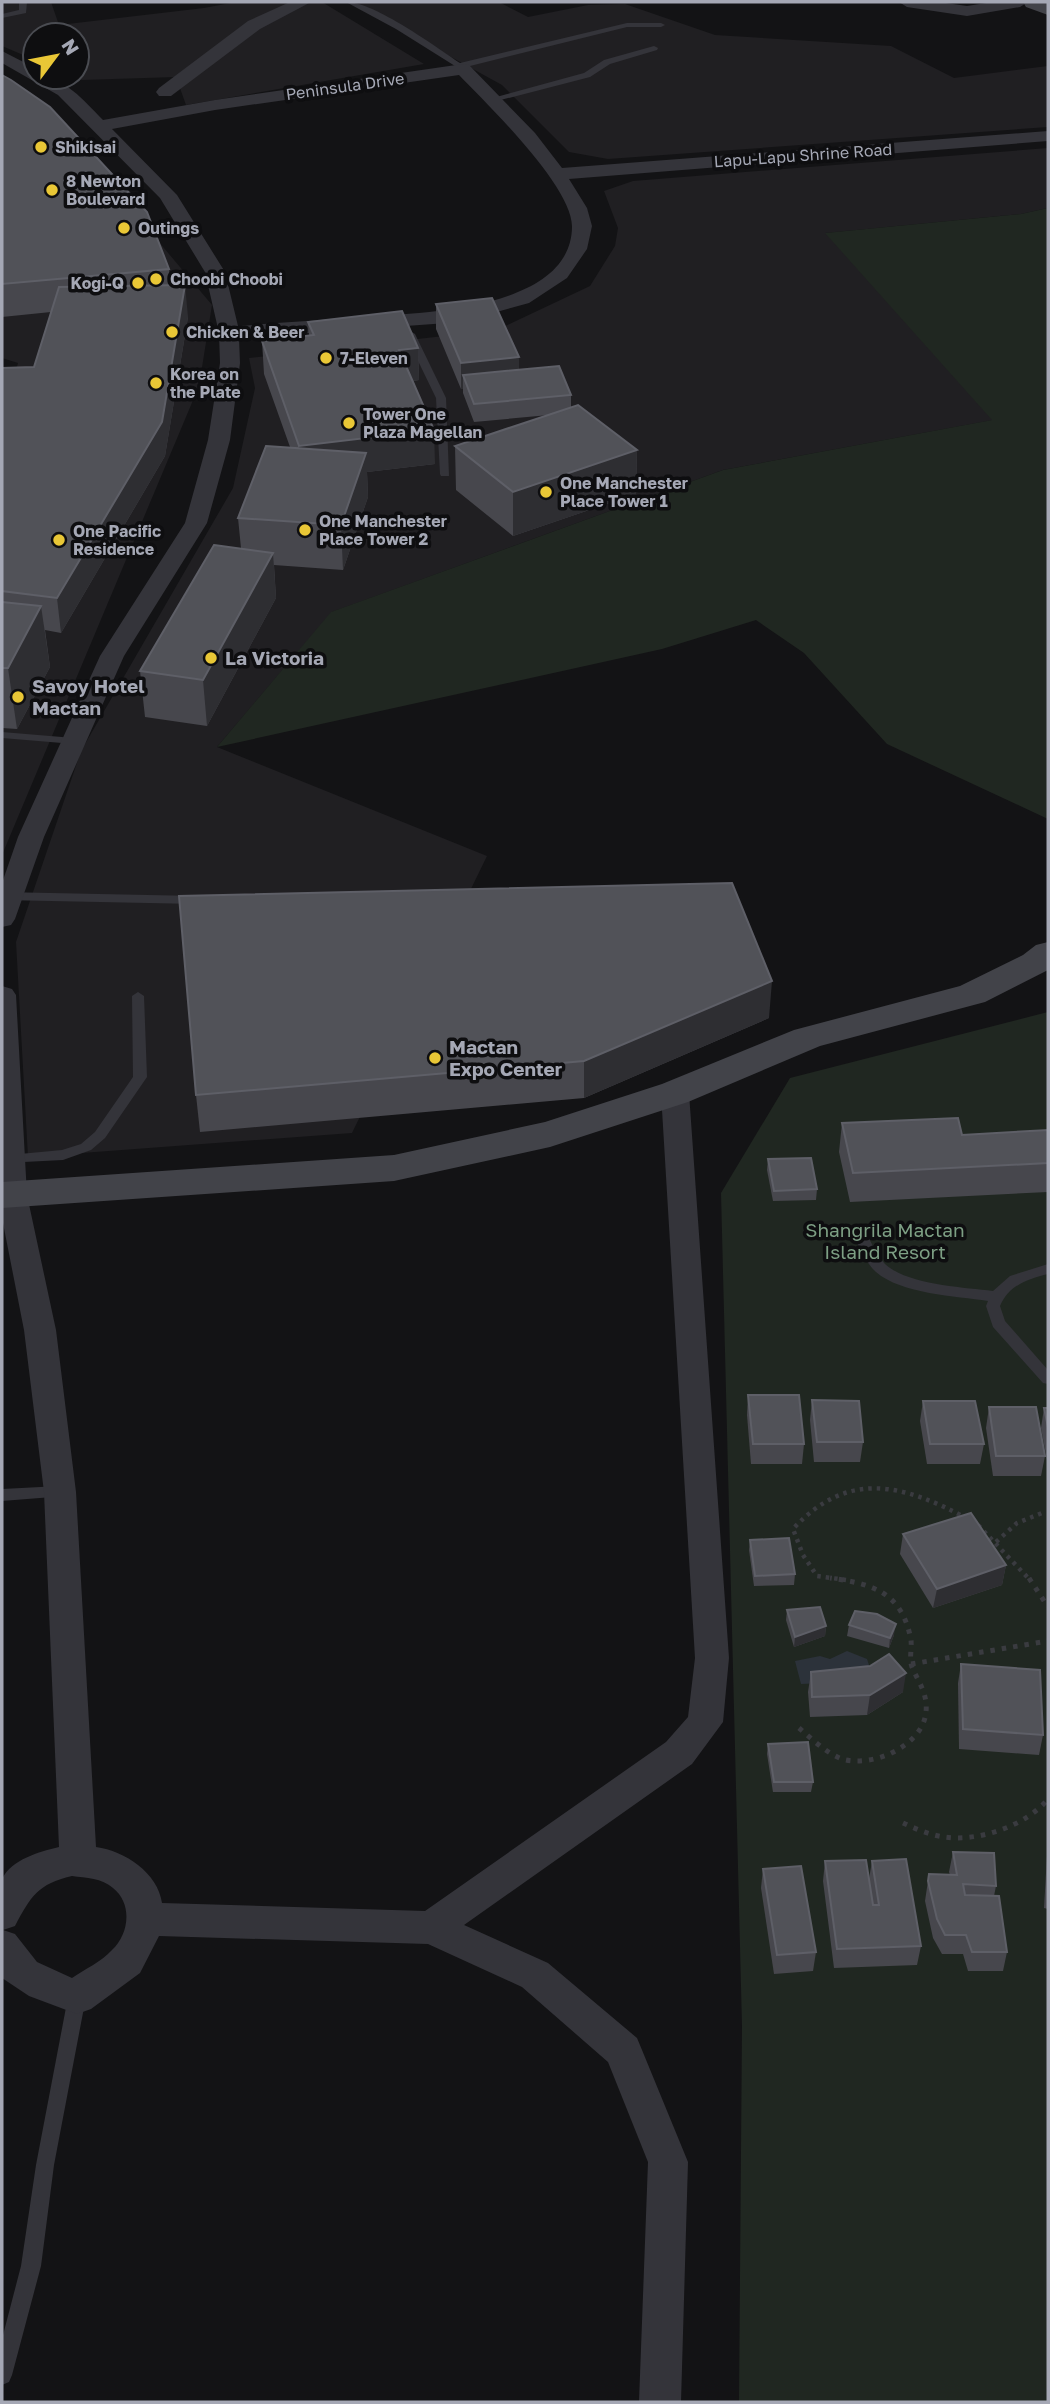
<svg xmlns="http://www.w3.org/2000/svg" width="1050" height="2404" font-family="'Golos Text',sans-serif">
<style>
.built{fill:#201f22}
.green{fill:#202721}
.water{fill:#2c323a}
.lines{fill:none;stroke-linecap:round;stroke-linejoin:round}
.path-far1{stroke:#3a3b40;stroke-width:4.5;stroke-dasharray:3.5 5;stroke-linecap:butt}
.path{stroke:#3a3b40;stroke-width:5;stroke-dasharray:4.5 7;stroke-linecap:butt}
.lane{fill:#34343a;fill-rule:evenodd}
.street{fill:#34343a;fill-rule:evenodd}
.secondary{fill:#424349;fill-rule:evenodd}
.wall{fill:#47474d}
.shaded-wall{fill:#2e2e32}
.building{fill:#515258;stroke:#5e5f67;stroke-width:2}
.poi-dot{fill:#e9c736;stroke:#0e0e10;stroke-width:2.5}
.labels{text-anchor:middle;stroke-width:7;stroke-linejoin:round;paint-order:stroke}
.far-street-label{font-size:16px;fill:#a5a8b5;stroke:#0e0e10}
.far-poi-label{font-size:16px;font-weight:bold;fill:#a5a8b5;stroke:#0e0e10;text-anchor:start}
.poi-label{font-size:19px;font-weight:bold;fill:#a5a8b5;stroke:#0e0e10;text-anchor:start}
.park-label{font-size:19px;fill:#7d9f84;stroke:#0e0e10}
</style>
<rect width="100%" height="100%" fill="#131315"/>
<g class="built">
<path d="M 2,2 L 51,2 L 59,25 L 204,8 L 236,2 L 322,2 L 424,64 L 186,105 L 176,77 L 82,80 L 74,77 L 77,77 L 77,35 L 35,35 L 35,60 L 2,46 Z"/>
<path d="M 351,2 L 499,2 L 528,17 L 588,5 L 625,4 L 715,35 L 891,46 L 954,78 L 1048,66 L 1048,127 L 608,159 L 569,152 L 502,85 Z"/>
<path d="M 2,92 L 126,203 L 212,305 L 199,386 L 2,855 L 2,394 L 9,394 L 18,363 L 2,358 Z"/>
<path d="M 1048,148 L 1048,208 L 1021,214 L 826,233 L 993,420 L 723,470 L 332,612 L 217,747 L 487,856 L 352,1133 L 28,1157 L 16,942 L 81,751 L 233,488 L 255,388 L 249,358 L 497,330 L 590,286 L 615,246 L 618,228 L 604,191 L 633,181 Z"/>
</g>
<g class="green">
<path d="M 1048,208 L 1048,819 L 887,744 L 804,653 L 756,620 L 662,649 L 217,747 L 331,612 L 723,470 L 992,420 L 825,233 L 1021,214 Z"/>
<path d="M 1048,1012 L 1048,2402 L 739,2402 L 742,2026 L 721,1193 L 790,1078 Z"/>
</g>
<path class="water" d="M 847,1651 L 867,1659 L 871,1671 L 824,1683 L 801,1684 L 795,1661 L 820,1656 L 830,1659 Z"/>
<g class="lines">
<g class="path-far1">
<path d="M 978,1525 L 1030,1580"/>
<path d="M 996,1542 L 1017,1523 L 1042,1513"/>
<path d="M 846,1580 L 817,1576 L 803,1555 L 793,1529 C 848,1469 903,1484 968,1519"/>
</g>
<g class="path">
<path d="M 1029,1578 L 1048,1607"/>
<path d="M 911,1664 L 1048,1641"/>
<path d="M 799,1728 C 812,1739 826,1753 842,1759 C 872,1768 923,1746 926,1712 C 928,1694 918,1681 912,1667 C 909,1659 912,1648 911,1640 C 902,1592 873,1584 830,1578"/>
<path d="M 903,1823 C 916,1829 930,1835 944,1837 C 978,1842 1026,1826 1048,1799"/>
</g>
<g class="lane">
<path d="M 19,2 L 27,2 L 26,13 L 2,18 L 2,14 L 19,10 Z"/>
<path d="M 346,2 C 373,1 436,47 460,63 L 627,23 L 661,23 L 665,25 L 661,27 L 627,27 L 466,67 L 467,69 L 463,71 L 396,29 Z"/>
<path d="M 654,46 L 658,48 L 657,50 L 610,64 L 590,77 L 493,102 L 489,99 L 584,73 L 604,60 Z"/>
<path d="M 410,331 L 415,334 L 446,398 L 449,476 L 441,476 L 440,474 L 436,398 L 405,334 Z"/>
<path d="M 2,732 L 74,738 L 80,741 L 74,744 L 2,738 Z"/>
<path d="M 2,892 L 197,896 L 203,900 L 197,904 L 2,900 Z"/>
<path d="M 138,992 L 144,996 L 147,1077 L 105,1138 L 91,1150 L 63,1160 L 4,1163 L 2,1160 L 4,1157 L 9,1155 L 62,1150 L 81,1144 L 95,1132 L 133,1077 L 132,996 Z"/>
<path d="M 862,1234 L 867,1235 C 873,1245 877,1256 885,1264 C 908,1285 962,1287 993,1291 L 1010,1276 L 1048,1264 L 1048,1274 C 1028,1279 1009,1285 1000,1306 L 1005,1321 L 1048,1370 L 1048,1384 L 1043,1383 L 993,1327 L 986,1306 L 988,1301 C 956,1296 901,1294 876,1272 C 866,1263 861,1250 855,1239 Z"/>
<path d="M 60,1486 L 65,1488 L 68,1492 L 65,1496 L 2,1501 L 2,1489 Z"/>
<path d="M 77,1989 L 83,1991 L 86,1997 L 54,2165 L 41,2266 L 12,2375 L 9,2382 L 2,2385 L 2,2339 L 21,2266 L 36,2165 L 68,1997 L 71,1991 Z"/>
</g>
<g class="street">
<path d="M 290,2 L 311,2 L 260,29 L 171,96 L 159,96 L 156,92 L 159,88 L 248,21 Z"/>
<path d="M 899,2 L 939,2 L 967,6 L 992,2 L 1028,2 L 1020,7 L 967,16 L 907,7 Z"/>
<path d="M 2,51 L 35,68 L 35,77 C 66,77 82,99 103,120 L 215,100 L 463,64 L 469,65 L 535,133 L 562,168 L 1048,131 L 1048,141 L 569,179 L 587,208 L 592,226 L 587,249 L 567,278 L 529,303 L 461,322 L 239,338 L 240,363 L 230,440 L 207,523 L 124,656 L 44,837 L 15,919 L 11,925 L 2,927 L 2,883 L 18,837 L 100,656 L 185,523 L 208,440 L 220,363 L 219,333 L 205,272 L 160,198 L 58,95 L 2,63 ZM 459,75 C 487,104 573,187 572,227 C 571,311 418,313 360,317 C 319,320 278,323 238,326 L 225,272 L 177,195 L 112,129 L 215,110 Z"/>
<path d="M 2,986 L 12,989 L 16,995 L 27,1195 L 56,1330 L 76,1492 L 96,1847 C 125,1851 158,1873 162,1903 L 425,1911 L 666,1742 L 688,1717 L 695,1658 L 661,1093 L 665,1086 L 675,1083 L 685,1086 L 689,1093 L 729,1658 L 723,1722 L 692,1764 L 464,1925 L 548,1963 L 637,2038 L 642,2050 L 688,2162 L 681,2402 L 639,2402 L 648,2162 L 608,2062 L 522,1987 L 428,1944 L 159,1936 L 140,1973 L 91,2009 L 77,2014 L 29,1996 L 2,1978 L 2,1879 C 12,1859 39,1852 59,1847 L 44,1492 L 24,1330 L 2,1218 ZM 72,1876 C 86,1878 102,1878 113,1888 C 133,1904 129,1934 112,1950 C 101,1962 85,1969 72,1978 L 37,1962 L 15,1934 L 3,1930 L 15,1926 C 31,1896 38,1884 72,1876 Z"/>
</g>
<g class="secondary">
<path d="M 1023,2 L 1048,2 L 1048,15 L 1026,7 Z"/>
<path d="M 1048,942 L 1048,970 L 985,1002 L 820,1046 L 688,1102 L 550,1147 L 394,1181 L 2,1208 L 2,1182 L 394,1155 L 545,1122 L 662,1084 L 794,1030 L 960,986 L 1023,955 L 1036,945 Z"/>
</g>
</g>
<g class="wall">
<path d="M 2,75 L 169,269 L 170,285 L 188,317 L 165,456 L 61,633 L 45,630 L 50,667 L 17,729 L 2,728 L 2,368 L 34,367 L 51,312 L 2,317 Z"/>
<path d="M 436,304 L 519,357 L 519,370 L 571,395 L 571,408 L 637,450 L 636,494 L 513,536 L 456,490 L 455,446 L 549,415 L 474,422 L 463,393 L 463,389 L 461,389 L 436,329 Z"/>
<path d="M 308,322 L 418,348 L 419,380 L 413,381 L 435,464 L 367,472 L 368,497 L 343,570 L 274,565 L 276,598 L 207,726 L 145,717 L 140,671 L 241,548 L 238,518 L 290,447 L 264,374 L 262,341 L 309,336 Z"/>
<path d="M 769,1018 L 584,1098 L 200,1132 L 196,1095 Z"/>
<path d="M 842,1123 L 962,1135 L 1048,1130 L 1048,1192 L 850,1202 L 839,1152 Z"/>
<path d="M 768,1159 L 817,1189 L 816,1200 L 773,1201 L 767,1170 Z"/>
<path d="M 748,1395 L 804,1444 L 802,1464 L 751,1464 L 747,1415 Z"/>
<path d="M 812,1400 L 863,1442 L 860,1462 L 814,1462 L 810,1420 Z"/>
<path d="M 923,1401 L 984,1444 L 980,1464 L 927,1464 L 920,1421 Z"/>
<path d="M 989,1407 L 1045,1456 L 1041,1476 L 993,1476 L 986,1428 Z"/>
<path d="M 1044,1408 L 1048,1408 L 1048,1465 L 1041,1428 Z"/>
<path d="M 903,1534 L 1006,1565 L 1002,1585 L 933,1608 L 900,1554 Z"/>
<path d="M 750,1540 L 795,1574 L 794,1585 L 754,1586 L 749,1550 Z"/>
<path d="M 787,1610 L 826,1626 L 825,1636 L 794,1647 L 786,1620 Z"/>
<path d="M 849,1625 L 894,1635 L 889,1648 L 847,1636 Z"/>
<path d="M 961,1664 L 1043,1735 L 1039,1755 L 959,1749 L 958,1683 Z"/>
<path d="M 811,1672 L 903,1692 L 867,1715 L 810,1717 L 808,1692 Z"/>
<path d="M 768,1744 L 813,1782 L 811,1792 L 773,1792 L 767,1754 Z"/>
<path d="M 1048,1838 L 1048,1909 L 1044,1908 Z"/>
<path d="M 953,1852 L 996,1886 L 994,1896 L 1007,1952 L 1003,1971 L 968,1971 L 963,1954 L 942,1954 L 933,1938 L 925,1901 L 929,1874 L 950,1875 L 949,1872 Z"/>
<path d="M 825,1861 L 869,1879 L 872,1861 L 921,1946 L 917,1965 L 834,1968 L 823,1881 Z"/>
<path d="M 763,1869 L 816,1952 L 813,1971 L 774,1974 L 761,1888 Z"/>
</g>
<g class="shaded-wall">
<path d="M 185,285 L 188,317 L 165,456 L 61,633 L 57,598 Z"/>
<path d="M 418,348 L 419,380 L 400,383 L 399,350 Z"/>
<path d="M 519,357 L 519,383 L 463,375 L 463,389 L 461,389 L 461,363 Z"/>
<path d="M 434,430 L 435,464 L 367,472 L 368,497 L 343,570 L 341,525 L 301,479 L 299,446 Z"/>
<path d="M 637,450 L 636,494 L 513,536 L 513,492 Z"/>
<path d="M 273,553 L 276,598 L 207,726 L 203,680 Z"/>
<path d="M 41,606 L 50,667 L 17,729 L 8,668 Z"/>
<path d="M 772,981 L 769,1018 L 584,1098 L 584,1061 Z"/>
<path d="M 1006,1565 L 1002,1585 L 933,1608 L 937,1589 Z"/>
<path d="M 896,1624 L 894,1635 L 889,1648 L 890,1638 Z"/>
<path d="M 826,1626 L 825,1636 L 794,1647 L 795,1637 Z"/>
<path d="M 906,1673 L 903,1692 L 867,1715 L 870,1695 Z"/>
</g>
<g class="building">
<path d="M 2,75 L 11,80 L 50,107 L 147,212 L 169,269 L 2,284 Z"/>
<path d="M 185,285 L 162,422 L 57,598 L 2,591 L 2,368 L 34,367 L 59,287 Z"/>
<path d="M 492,298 L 519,357 L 461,363 L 436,304 Z"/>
<path d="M 402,311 L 418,348 L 399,350 L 434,430 L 299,446 L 262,341 L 314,335 L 308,322 Z"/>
<path d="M 559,366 L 571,395 L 474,404 L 463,375 Z"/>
<path d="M 578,405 L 637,450 L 513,492 L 455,446 Z"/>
<path d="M 266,446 L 366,453 L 341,525 L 238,518 Z"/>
<path d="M 214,545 L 273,553 L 203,680 L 140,671 Z"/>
<path d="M 2,602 L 41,606 L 8,668 L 2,668 Z"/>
<path d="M 732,883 L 772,981 L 584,1061 L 196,1095 L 179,896 Z"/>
<path d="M 958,1118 L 962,1135 L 1048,1130 L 1048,1163 L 853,1173 L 842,1123 Z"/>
<path d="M 811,1158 L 817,1189 L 774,1191 L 768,1159 Z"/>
<path d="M 748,1395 L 799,1395 L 804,1444 L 753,1444 Z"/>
<path d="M 812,1400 L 859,1401 L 863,1442 L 817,1442 Z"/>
<path d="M 923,1401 L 975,1401 L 984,1444 L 930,1444 Z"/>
<path d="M 989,1407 L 1036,1407 L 1045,1456 L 996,1456 Z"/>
<path d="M 1044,1408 L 1048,1408 L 1048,1427 Z"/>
<path d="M 971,1513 L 1006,1565 L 937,1589 L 903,1534 Z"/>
<path d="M 789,1538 L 795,1574 L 755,1576 L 750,1540 Z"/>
<path d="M 820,1607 L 826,1626 L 795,1637 L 787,1610 Z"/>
<path d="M 855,1611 L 877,1614 L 896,1624 L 890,1638 L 849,1625 Z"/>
<path d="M 889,1654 L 906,1673 L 870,1695 L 812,1697 L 811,1672 L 870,1666 Z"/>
<path d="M 961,1664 L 1040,1670 L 1043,1735 L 963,1729 Z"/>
<path d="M 808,1742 L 813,1782 L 774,1782 L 768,1744 Z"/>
<path d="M 953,1852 L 994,1853 L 996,1886 L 963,1884 L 965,1895 L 999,1896 L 1007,1952 L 972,1952 L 966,1935 L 945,1935 L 937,1919 L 928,1881 L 929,1874 L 957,1875 Z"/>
<path d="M 906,1859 L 921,1946 L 837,1949 L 825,1861 L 866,1860 L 873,1905 L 879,1905 L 872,1861 Z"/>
<path d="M 801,1866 L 816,1952 L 777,1955 L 763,1869 Z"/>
</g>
<g class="poi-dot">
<circle cx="41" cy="147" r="7"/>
<circle cx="52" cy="190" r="7"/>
<circle cx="124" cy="228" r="7"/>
<circle cx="156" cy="279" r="7"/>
<circle cx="138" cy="283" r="7"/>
<circle cx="172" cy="332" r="7"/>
<circle cx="326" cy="358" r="7"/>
<circle cx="156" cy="383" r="7"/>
<circle cx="349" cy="423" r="7"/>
<circle cx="546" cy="492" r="7"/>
<circle cx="305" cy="530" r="7"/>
<circle cx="59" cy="540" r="7"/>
<circle cx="211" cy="658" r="7"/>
<circle cx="18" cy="697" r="7"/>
<circle cx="435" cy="1058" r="7"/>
</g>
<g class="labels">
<g class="far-street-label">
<text transform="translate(345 86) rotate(-8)" y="6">Peninsula Drive</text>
<text transform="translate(803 155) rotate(-4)" y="6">Lapu-Lapu Shrine Road</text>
</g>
<g class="far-poi-label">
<text x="55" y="153">Shikisai</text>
<text x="66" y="187">8 Newton<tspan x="66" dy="18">Boulevard</tspan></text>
<text x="138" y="234">Outings</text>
<text x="170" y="285">Choobi Choobi</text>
<text x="124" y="289" text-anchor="end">Kogi-Q</text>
<text x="186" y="338">Chicken &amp; Beer</text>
<text x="340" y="364">7-Eleven</text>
<text x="170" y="380">Korea on<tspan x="170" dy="18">the Plate</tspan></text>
<text x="363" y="420">Tower One<tspan x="363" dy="18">Plaza Magellan</tspan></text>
<text x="560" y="489">One Manchester<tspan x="560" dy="18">Place Tower 1</tspan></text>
<text x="319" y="527">One Manchester<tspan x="319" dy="18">Place Tower 2</tspan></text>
<text x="73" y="537">One Pacific<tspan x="73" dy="18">Residence</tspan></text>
</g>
<g class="poi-label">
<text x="225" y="665">La Victoria</text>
<text x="32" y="693">Savoy Hotel<tspan x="32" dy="22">Mactan</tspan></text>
<text x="449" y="1054">Mactan<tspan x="449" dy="22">Expo Center</tspan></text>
</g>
<g class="park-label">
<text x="885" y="1237">Shangrila Mactan<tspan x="885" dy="22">Island Resort</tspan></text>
</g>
</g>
<rect width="1050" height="2404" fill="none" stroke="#a5a8b5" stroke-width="7"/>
<g transform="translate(56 56) rotate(58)"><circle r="33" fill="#0e0e10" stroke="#4a4c52" stroke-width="2"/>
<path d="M0-5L12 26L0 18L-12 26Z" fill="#e9c736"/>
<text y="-10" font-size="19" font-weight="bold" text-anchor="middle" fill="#a5a8b5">N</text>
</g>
</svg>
